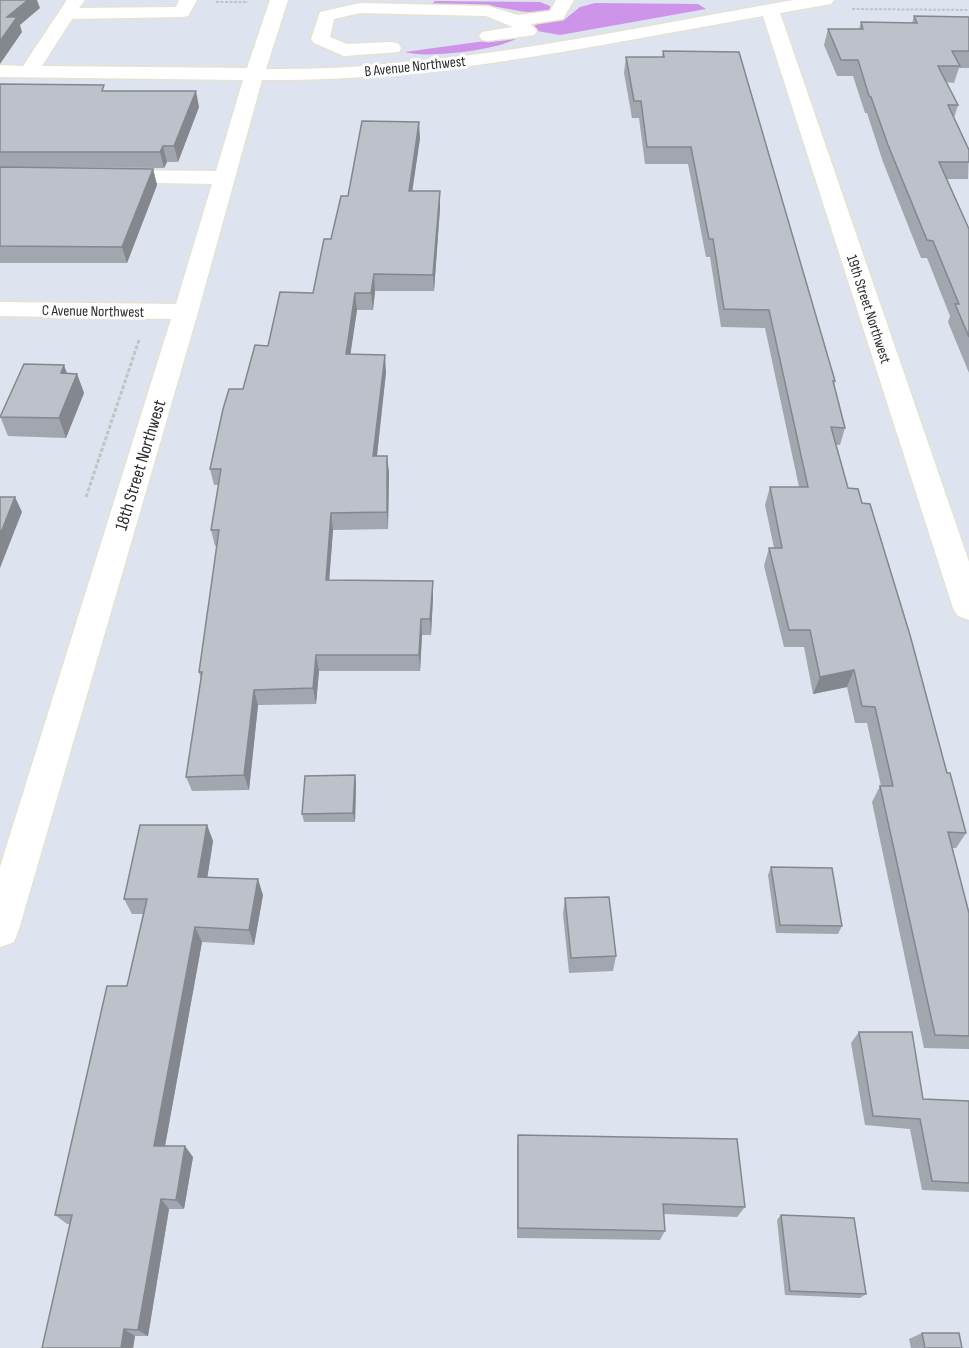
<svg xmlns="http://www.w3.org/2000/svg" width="969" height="1348" font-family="'Sofia Sans Condensed',sans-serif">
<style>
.green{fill:#ce94ea}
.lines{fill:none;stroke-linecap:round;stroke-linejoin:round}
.minor-casing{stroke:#e6e2d2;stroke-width:3}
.path-far1{stroke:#c4c4c4;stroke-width:2;stroke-dasharray:3 1.5;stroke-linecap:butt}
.path{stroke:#c4c4c4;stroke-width:3;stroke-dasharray:4 2;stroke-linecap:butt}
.minor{fill:#fff;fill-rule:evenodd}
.wall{fill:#a2a6ae}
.shaded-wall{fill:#84878d}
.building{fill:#bcc1ca;stroke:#84878d;stroke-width:1.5}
.labels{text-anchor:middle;stroke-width:6;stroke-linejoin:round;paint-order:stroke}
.far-street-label{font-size:15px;fill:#2c2c2c;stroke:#fff}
.street-label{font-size:18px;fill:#2c2c2c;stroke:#fff}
</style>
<rect width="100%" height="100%" fill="#dde4ef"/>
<g class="green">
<path d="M 435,1 L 540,2 L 550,6 L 550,9 L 548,12 C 529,15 514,9 496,7 C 474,5 451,6 429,6 Z"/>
<path d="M 595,3 L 698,4 L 706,9 L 560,35 L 537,31 L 534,27 L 536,24 L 564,20 L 580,7 Z"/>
<path d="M 514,37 L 517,38 C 500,50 426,59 405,52 Z"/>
</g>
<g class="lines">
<defs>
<g id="minor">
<path d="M 67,0 L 85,0 L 79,8 L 176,7 L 179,0 L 197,0 L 188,16 L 182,17 L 72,19 L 42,66 L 247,68 L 270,0 L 288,0 L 266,69 C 443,71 620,30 794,0 L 834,0 L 831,4 L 825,5 L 780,13 L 969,562 L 969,620 L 958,616 L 953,608 L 763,16 C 597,45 431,82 262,80 L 198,312 L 19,929 L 14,942 L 0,947 L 0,867 L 171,319 L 0,316 L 0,302 L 176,304 L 212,184 L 109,182 L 101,181 L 98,176 L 101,171 L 109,170 L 216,171 L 243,80 L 0,77 L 0,65 L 23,66 Z"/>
<path d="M 556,0 L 574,0 L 563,19 L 531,24 L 537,31 L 534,35 L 528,36 L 488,41 L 482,40 L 479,36 L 482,32 L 513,27 L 486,16 L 360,13 L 334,19 L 330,37 L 347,44 L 392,42 L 399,44 L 401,48 L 399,52 L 344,56 L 314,43 L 311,39 L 320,12 L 360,3 L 488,6 L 518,15 L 550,11 Z"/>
</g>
</defs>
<use href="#minor" class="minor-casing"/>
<g class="path-far1">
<path d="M 216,2 L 248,2"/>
<path d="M 852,9 L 969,10"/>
</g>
<path class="path" d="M 86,497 L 139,340"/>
<use href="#minor" class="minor"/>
</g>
<g class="wall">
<path d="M 914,16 L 969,17 L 969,68 L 959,68 L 954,83 L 946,82 L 958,105 L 954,118 L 969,150 L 968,179 L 947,179 L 969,229 L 969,373 L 948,322 L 950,316 L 927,258 L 921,258 L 883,162 L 867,113 L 865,113 L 853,76 L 837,76 L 824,45 L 828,29 L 859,29 L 861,22 L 912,23 Z"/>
<path d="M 663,51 L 835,381 L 834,385 L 845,428 L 840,445 L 836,445 L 848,488 L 862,503 L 966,833 L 956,848 L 952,848 L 969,912 L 969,1049 L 924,1048 L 872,802 L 880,786 L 881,786 L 867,723 L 855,723 L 847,687 L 813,694 L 804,647 L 784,647 L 764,566 L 769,548 L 774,548 L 765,505 L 770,487 L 799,487 L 765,328 L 721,327 L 710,257 L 706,257 L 688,164 L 645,164 L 639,118 L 632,118 L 624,73 L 626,57 L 662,57 Z"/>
<path d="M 0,84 L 106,91 L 199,107 L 178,162 L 167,162 L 164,168 L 7,167 L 153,169 L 157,185 L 127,263 L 0,263 Z"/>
<path d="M 420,138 L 412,191 L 440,191 L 440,208 L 434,291 L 375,291 L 373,310 L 357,310 L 350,354 L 386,372 L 377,456 L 389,472 L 388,529 L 333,530 L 329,580 L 433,581 L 433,597 L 431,635 L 422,635 L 420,671 L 319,671 L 316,704 L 258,705 L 249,790 L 192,791 L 186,777 L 201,679 L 199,672 L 217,546 L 215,546 L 211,530 L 219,485 L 214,485 L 210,469 L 243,389 L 268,346 L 313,293 L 331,239 L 348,196 Z"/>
<path d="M 77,374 L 84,393 L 66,438 L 8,436 L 0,416 Z"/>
<path d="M 355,775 L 356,784 L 355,822 L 304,822 L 302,814 Z"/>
<path d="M 207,825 L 213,841 L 207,877 L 263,895 L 254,945 L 202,942 L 165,1146 L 193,1157 L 184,1209 L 169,1209 L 148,1336 L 135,1336 L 133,1348 L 70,1224 L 67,1224 L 55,1215 L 127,986 L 143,914 L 132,914 L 124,899 Z"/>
<path d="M 771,867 L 842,926 L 838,934 L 776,933 L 768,875 Z"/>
<path d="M 565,898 L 616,956 L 613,971 L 569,973 L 563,914 Z"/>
<path d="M 859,1032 L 923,1099 L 969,1101 L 969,1192 L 922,1190 L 910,1129 L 865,1125 L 851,1043 Z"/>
<path d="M 518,1135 L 745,1207 L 737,1217 L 664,1214 L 665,1231 L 660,1240 L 517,1238 L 517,1146 Z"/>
<path d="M 781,1215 L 866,1294 L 860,1298 L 785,1295 L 777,1220 Z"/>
<path d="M 922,1333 L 962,1348 L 911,1348 L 909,1339 Z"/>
</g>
<g class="shaded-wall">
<path d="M 28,0 L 37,0 L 40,8 L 20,25 L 22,32 L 0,64 L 0,41 L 7,17 Z"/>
<path d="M 196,91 L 199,107 L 178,162 L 174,146 Z"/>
<path d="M 419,122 L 420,138 L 410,207 L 409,191 Z"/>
<path d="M 163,146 L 167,162 L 164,168 L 160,152 Z"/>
<path d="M 153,169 L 157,185 L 127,263 L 122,247 Z"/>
<path d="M 440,191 L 440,208 L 434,291 L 433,275 Z"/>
<path d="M 374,274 L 375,291 L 373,310 L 371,293 Z"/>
<path d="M 355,293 L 357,310 L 348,371 L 346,354 Z"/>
<path d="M 385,355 L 386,372 L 375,473 L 373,456 Z"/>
<path d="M 64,365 L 71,384 L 61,373 Z"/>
<path d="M 77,374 L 84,393 L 66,438 L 59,418 Z"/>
<path d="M 387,456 L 389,472 L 388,529 L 387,512 Z"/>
<path d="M 15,497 L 22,512 L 0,568 L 0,535 Z"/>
<path d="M 331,513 L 333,530 L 328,596 L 326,580 Z"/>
<path d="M 433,581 L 433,597 L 431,635 L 430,619 Z"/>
<path d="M 421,619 L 422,635 L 420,671 L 419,655 Z"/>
<path d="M 316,655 L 319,671 L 316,704 L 313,688 Z"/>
<path d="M 854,670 L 847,687 L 813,694 L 820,677 Z"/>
<path d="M 254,690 L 258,705 L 249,790 L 244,775 Z"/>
<path d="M 355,775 L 356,784 L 355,822 L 353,813 Z"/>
<path d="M 207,825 L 213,841 L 205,893 L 198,877 Z"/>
<path d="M 258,879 L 263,895 L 254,945 L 249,930 Z"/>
<path d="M 195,927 L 202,942 L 163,1157 L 154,1146 Z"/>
<path d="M 185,1146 L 193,1157 L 184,1209 L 176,1200 Z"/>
<path d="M 161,1199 L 169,1209 L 148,1336 L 138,1330 Z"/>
<path d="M 124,1329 L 135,1336 L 133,1348 L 121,1348 Z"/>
</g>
<g class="building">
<path d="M 0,0 L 28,0 L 7,17 L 17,17 L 0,41 Z"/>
<path d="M 914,16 L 969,17 L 969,51 L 952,51 L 960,66 L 938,66 L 958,105 L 948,105 L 969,150 L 969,162 L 939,162 L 969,229 L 969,337 L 955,304 L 959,304 L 933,241 L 927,240 L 888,145 L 871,97 L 869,96 L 858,60 L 841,60 L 828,29 L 863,29 L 861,22 L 917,23 Z"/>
<path d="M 663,51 L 739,52 L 835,381 L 833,381 L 845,428 L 831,427 L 848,488 L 858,489 L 862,503 L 870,504 L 910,635 L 947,773 L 950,773 L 966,833 L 948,832 L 969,913 L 969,1036 L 935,1035 L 880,786 L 893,786 L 875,707 L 862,706 L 854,670 L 820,677 L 810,630 L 789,630 L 769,548 L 782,548 L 770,487 L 808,487 L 769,310 L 724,309 L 713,239 L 709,239 L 691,147 L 647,147 L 641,101 L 634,101 L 626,57 L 664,57 Z"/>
<path d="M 0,84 L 104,85 L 102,91 L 196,91 L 174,146 L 163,146 L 160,152 L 0,152 Z"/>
<path d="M 362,121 L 419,122 L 409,191 L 440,191 L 433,275 L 374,274 L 371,293 L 355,293 L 346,354 L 385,355 L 373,456 L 387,456 L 387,512 L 331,513 L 326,580 L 433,581 L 430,619 L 421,619 L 419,655 L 316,655 L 313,688 L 254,690 L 244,775 L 186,777 L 202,672 L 199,672 L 219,530 L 211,530 L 221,469 L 210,469 L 223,409 L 229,389 L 243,389 L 255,345 L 268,346 L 280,292 L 313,293 L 324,239 L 331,239 L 341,196 L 348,196 Z"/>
<path d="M 0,167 L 153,169 L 122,247 L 0,246 Z"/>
<path d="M 24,364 L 64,365 L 61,373 L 77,374 L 59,418 L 0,417 Z"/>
<path d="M 0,497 L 15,497 L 0,535 Z"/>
<path d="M 355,775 L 353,813 L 302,814 L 305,776 Z"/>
<path d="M 140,825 L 207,825 L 198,877 L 258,879 L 249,930 L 195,927 L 154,1146 L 185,1146 L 176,1200 L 161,1199 L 138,1330 L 124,1329 L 121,1348 L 42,1348 L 72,1215 L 55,1215 L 107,986 L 127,986 L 147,899 L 124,899 Z"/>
<path d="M 771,867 L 832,868 L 842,926 L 780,925 Z"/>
<path d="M 609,897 L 616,956 L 571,958 L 565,898 Z"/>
<path d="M 859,1032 L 912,1032 L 923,1099 L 969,1101 L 969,1183 L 932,1181 L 920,1119 L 873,1116 Z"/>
<path d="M 518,1135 L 737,1139 L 745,1207 L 663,1204 L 665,1231 L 518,1228 Z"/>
<path d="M 781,1215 L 854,1218 L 866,1294 L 790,1291 Z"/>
<path d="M 922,1333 L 959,1333 L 962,1348 L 925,1348 Z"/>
</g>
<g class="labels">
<g class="far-street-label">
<text transform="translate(415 66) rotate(-6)" y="5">B Avenue Northwest</text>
<text transform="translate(869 309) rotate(72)" y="5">19th Street Northwest</text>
<text transform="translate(93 311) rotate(1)" y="5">C Avenue Northwest</text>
</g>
<g class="street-label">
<text transform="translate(140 465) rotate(-73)" y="6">18th Street Northwest</text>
</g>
</g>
</svg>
